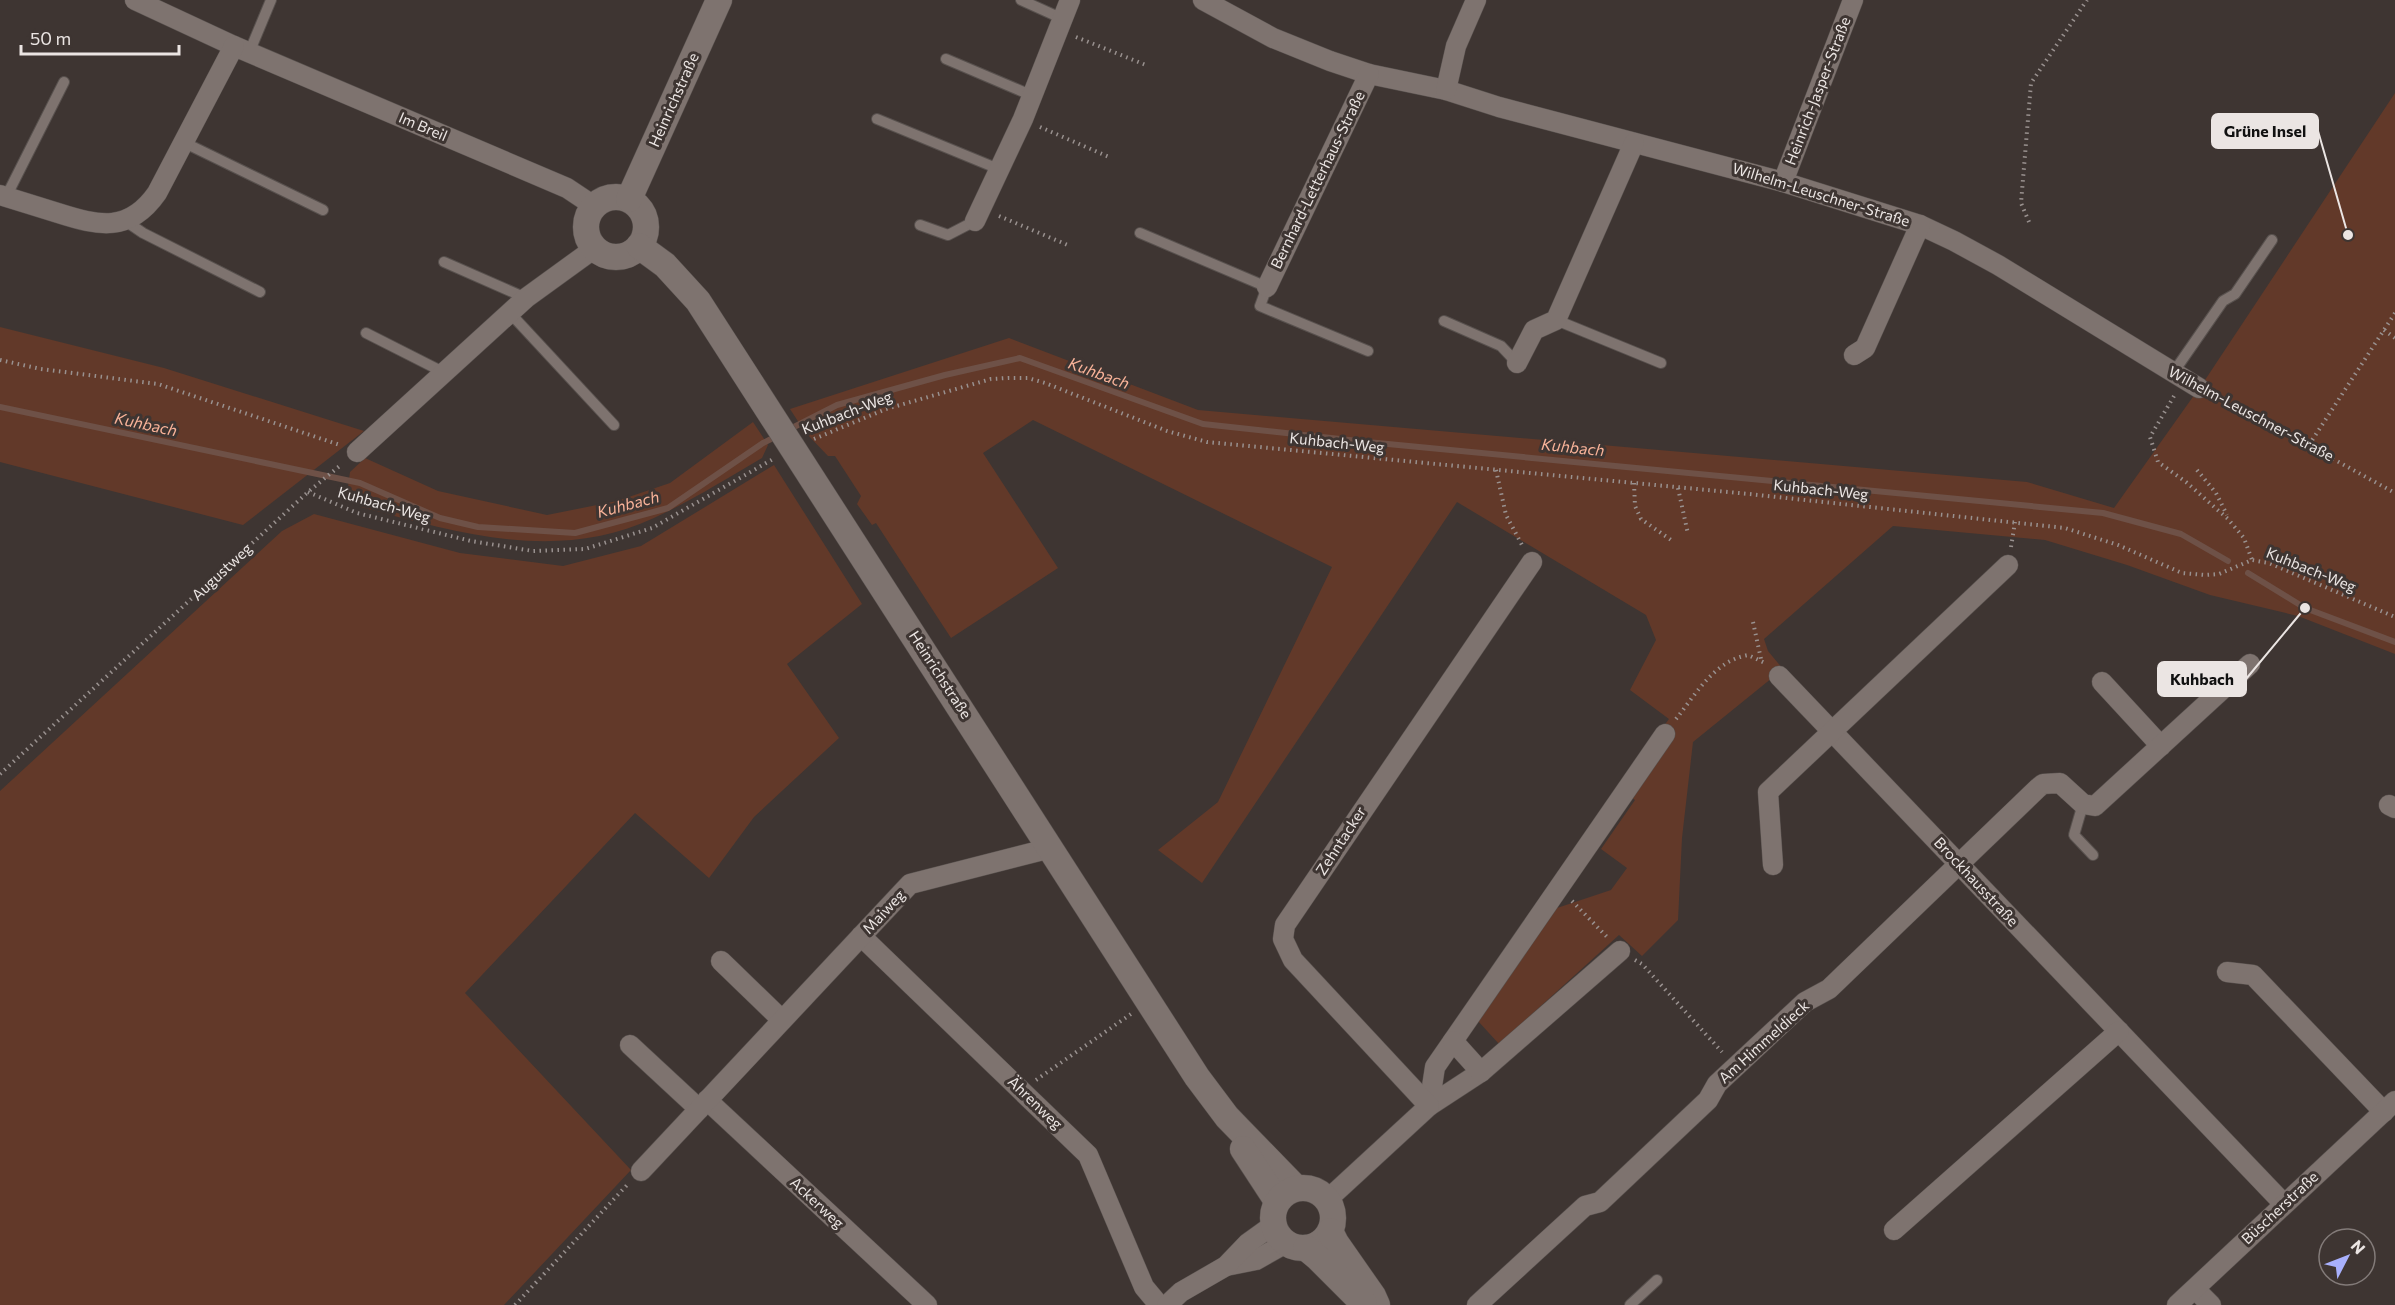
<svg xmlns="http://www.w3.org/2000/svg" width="2395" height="1305" font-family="Commissioner,sans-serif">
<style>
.green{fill:#623929}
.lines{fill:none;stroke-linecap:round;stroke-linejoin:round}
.stream{stroke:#6e5147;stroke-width:6}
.service-casing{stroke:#58514e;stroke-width:12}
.minor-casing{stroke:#58514e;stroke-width:21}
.tertiary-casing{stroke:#58514e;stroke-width:27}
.path{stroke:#99918f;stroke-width:4;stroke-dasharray:1.5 4.5;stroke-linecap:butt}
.service{stroke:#7e736f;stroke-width:10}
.minor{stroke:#7e736f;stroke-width:20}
.tertiary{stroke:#7e736f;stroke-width:26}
.labels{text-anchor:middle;stroke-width:6;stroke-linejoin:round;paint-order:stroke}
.street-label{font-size:15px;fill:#ebe5e3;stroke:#3e3532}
.water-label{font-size:16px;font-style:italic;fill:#f9b399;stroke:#3e3532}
.leader{fill:none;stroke:#ebe5e3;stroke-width:2}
.callout-dot{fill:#ebe5e3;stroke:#3e3532;stroke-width:2}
.callout{fill:#ebe5e3;stroke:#ebe5e3;stroke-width:2}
.callout-label{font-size:16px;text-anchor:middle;font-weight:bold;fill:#111}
</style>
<rect width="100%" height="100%" fill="#3e3532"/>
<g class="green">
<path d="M 2395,93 L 2395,654 L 2298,616 L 2210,595 L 2127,565 L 2045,540 L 1893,526 L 1764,639 L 1768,651 L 1783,669 L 1693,742 L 1682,838 L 1678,920 L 1642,956 L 1619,935 L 1499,1044 L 1478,1021 L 1554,909 L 1611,890 L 1627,868 L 1601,849 L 1635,800 L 1618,787 L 1669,719 L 1630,690 L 1656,640 L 1646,615 L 1457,502 L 1202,883 L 1158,850 L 1218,802 L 1332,567 L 1033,420 L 983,453 L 1058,568 L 951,638 L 876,523 L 872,525 L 857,504 L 861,496 L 835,456 L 828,456 L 805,432 L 790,409 L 1009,338 L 1198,410 L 2027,482 L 2114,508 L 2207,377 Z"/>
<path d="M 0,327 L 164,368 L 364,431 L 243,525 L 0,462 Z"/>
<path d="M 753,422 L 768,445 L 762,458 C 726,479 691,501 654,518 C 557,563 458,533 361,507 L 348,487 L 350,472 L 365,458 L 438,491 L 547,515 L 617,501 L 670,483 Z"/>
<path d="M 774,465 L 862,604 L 787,664 L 839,738 L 754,817 L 709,878 L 635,813 L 465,993 L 631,1170 L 504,1305 L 0,1305 L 0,791 L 282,531 L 314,514 L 460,553 L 563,566 L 641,546 Z"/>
</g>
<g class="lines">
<g class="stream">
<path d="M 0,407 L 360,483 L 440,518 L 478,527 L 575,533 L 668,508 L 763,443 L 779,435"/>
<path d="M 788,430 L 837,405 L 945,375 L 1020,358 L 1203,424 L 1367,442 L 2103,513 L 2181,534 L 2228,561"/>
<path d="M 2248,573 L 2305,608 L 2395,642"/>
</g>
<defs>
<g id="service">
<path d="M 1021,0 L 1063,19"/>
<path d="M 249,53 L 271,0"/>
<path d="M 946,59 L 1033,96"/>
<path d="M 877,119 L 1001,170"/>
<path d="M 183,142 L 323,210"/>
<path d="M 6,197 L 64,82"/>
<path d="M 124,220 L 143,233 L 260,292"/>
<path d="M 920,225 L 948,235 L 975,221"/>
<path d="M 1140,233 L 1267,287 L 1260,306 L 1368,351"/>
<path d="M 444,262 L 526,298"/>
<path d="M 510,313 L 614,425"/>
<path d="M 1556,320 L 1661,363"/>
<path d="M 1444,321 L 1501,346 L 1517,363"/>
<path d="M 366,333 L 445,373"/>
<path d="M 2173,373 L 2223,301 L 2235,294 L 2272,240"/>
<path d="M 2083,804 L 2074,835 L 2093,855"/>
<path d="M 1630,1305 L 1657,1280"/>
</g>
<g id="minor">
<path d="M 135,0 L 234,46 L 567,188 L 594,206"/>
<path d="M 1203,0 L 1273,38 L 1330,61 L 1369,74 L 1446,90 L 1499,107 L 1783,182 L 1920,225 L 1954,241 L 1998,265 L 2199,388"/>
<path d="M 1446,90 L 1456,46 L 1476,0"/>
<path d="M 1783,182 L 1853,0"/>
<path d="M 0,195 C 19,201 39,207 58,213 C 99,226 129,233 157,193 L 234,46"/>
<path d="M 975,221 L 1023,119 L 1070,0"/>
<path d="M 1267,287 L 1369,74"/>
<path d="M 1854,355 L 1865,348 L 1920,225"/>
<path d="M 1517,363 L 1534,330 L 1556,320 L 1634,143"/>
<path d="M 357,452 L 526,298 L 595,248"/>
<path d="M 1779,676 L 2284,1204"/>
<path d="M 2102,682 L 2161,746"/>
<path d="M 2389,805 L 2395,808"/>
<path d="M 1773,865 L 1768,792 L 2008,565"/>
<path d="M 861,936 L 1088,1155 L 1144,1287 L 1159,1305"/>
<path d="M 1620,951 L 1481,1072 L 1429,1106 L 1435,1067 L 1665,734"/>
<path d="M 721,961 L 782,1020"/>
<path d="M 2227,972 L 2253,975 L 2384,1112"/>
<path d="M 1453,1041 L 1481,1072"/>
<path d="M 630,1045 L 699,1109"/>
<path d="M 707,1100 L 927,1305"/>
<path d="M 641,1171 L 910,884 L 1051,848"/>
<path d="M 1327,1200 L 1429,1106 L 1293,960 L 1283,939 L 1285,925 L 1532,562"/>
<path d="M 1894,1230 L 2119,1031"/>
<path d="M 1226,1266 L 1256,1260 L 1286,1243"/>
<path d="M 2195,1289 L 2211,1305"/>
<path d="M 1167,1305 L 1181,1292 L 1226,1266 L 1248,1243 L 1273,1225"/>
<path d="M 1477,1305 L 1585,1206 L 1600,1202 L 1708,1100 L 1717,1084 L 1805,1002 L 1829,989 L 2038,788 L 2043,784 L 2060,783 L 2083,804 L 2095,806 L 2250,664"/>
<path d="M 2177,1305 L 2395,1101"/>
</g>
<g id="tertiary">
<circle cx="616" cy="227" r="30"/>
<path d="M 629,199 L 719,0"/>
<path d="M 639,246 L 665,265 L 698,301 L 1197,1077 L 1227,1117 L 1296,1188"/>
<path d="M 1243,1149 L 1277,1201"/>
<circle cx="1303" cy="1218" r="30"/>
<path d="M 1330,1231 L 1336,1243 L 1373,1296 L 1377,1305"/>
<path d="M 1306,1248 L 1318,1258 L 1364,1304"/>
</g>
</defs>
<use href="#service" class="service-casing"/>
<use href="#minor" class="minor-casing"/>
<use href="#tertiary" class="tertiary-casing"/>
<g class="path">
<path d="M 1076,37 L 1146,65"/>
<path d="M 1040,127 L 1109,157"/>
<path d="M 999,216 L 1070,246"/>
<path d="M 2029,222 L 2021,203 L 2031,83 L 2087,0"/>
<path d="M 2384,330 L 2395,338"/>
<path d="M 0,360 L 41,369 L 158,384 L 340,445"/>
<path d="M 2217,395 L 2395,493"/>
<path d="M 2174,396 L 2150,437 L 2158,462 L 2186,482 L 2228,519 L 2244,538 L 2252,560"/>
<path d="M 814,439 L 886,409 L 991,379 L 1008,378 L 1028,378 L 1045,383 L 1167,431 L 1207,442 L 1749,494 L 2065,528 L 2118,545 L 2182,573 L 2205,575 L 2219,574 L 2252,560 L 2269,563 L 2395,617"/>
<path d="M 2309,445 L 2395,313"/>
<path d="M 1496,470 L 1506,515 L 1522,545"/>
<path d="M 2197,470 L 2216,493 L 2227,515"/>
<path d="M 1634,483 L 1635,506 L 1641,519 L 1674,542"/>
<path d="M 1678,488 L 1688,534"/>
<path d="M 308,492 L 357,513 L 471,541 L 533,551 L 585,549 L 652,528 L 775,458"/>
<path d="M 2011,547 L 2015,522"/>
<path d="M 1753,622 L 1761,659"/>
<path d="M 1676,719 C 1696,694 1714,661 1748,655 L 1765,663"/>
<path d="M 0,774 L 308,492 L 342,464"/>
<path d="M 1572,901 L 1608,938"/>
<path d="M 1635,960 L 1642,964 L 1722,1052"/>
<path d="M 1036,1080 L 1131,1014"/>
<path d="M 515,1305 L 628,1184"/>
</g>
<use href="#service" class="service"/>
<use href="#minor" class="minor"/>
<use href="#tertiary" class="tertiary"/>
</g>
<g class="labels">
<g class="street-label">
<text transform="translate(1818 91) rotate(-69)" y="5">Heinrich-Jasper-Straße</text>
<text transform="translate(674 100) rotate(-66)" y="5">Heinrichstraße</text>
<text transform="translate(423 127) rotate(23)" y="5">Im Breil</text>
<text transform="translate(1318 180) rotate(-64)" y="5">Bernhard-Letterhaus-Straße</text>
<text transform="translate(1821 195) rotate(17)" y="5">Wilhelm-Leuschner-Straße</text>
<text transform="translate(847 413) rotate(-21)" y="5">Kuhbach-Weg</text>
<text transform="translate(2251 414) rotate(28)" y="5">Wilhelm-Leuschner-Straße</text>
<text transform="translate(1337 443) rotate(6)" y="5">Kuhbach-Weg</text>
<text transform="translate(1821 490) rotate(6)" y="5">Kuhbach-Weg</text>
<text transform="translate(384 505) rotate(16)" y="5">Kuhbach-Weg</text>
<text transform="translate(2311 570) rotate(22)" y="5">Kuhbach-Weg</text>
<text transform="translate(222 572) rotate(-43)" y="5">Augustweg</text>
<text transform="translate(940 675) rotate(57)" y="5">Heinrichstraße</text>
<text transform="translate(1341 841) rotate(-57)" y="5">Zehntacker</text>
<text transform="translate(1976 882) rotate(47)" y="5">Brockhausstraße</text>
<text transform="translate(884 912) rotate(-47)" y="5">Maiweg</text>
<text transform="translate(1764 1042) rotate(-42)" y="5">Am Himmeldieck</text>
<text transform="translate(1035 1103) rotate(44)" y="5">Ährenweg</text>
<text transform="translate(817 1203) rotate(43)" y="5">Ackerweg</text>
<text transform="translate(2280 1208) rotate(-43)" y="5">Büscherstraße</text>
</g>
<g class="water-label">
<text transform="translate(1099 373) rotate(20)" y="6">Kuhbach</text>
<text transform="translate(146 424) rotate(12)" y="6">Kuhbach</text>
<text transform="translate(1573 447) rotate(6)" y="6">Kuhbach</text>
<text transform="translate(628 504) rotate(-15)" y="6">Kuhbach</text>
</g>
</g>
<path class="leader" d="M2348 235L2318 131M2305 608L2246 679"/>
<g class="callout-dot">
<circle cx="2348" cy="235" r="6"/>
<circle cx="2305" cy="608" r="6"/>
</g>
<g class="callout">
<rect x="2212" y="114" width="106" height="34" rx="6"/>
<rect x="2158" y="662" width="88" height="34" rx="6"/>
</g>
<g class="callout-label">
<text x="2265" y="137">Grüne Insel</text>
<text x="2202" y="685">Kuhbach</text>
</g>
<g transform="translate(2347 1257) rotate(48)"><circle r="28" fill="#3e3532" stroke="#837b79" stroke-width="1.5"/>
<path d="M0-4.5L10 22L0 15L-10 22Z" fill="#a8b0fc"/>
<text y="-9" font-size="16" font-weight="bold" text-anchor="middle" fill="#ebe5e3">N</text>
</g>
<path d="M21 45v9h158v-9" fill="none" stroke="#ebe5e3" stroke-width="3"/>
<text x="30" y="45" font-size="18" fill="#ebe5e3" stroke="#3e3532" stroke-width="4.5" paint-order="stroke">50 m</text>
</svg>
